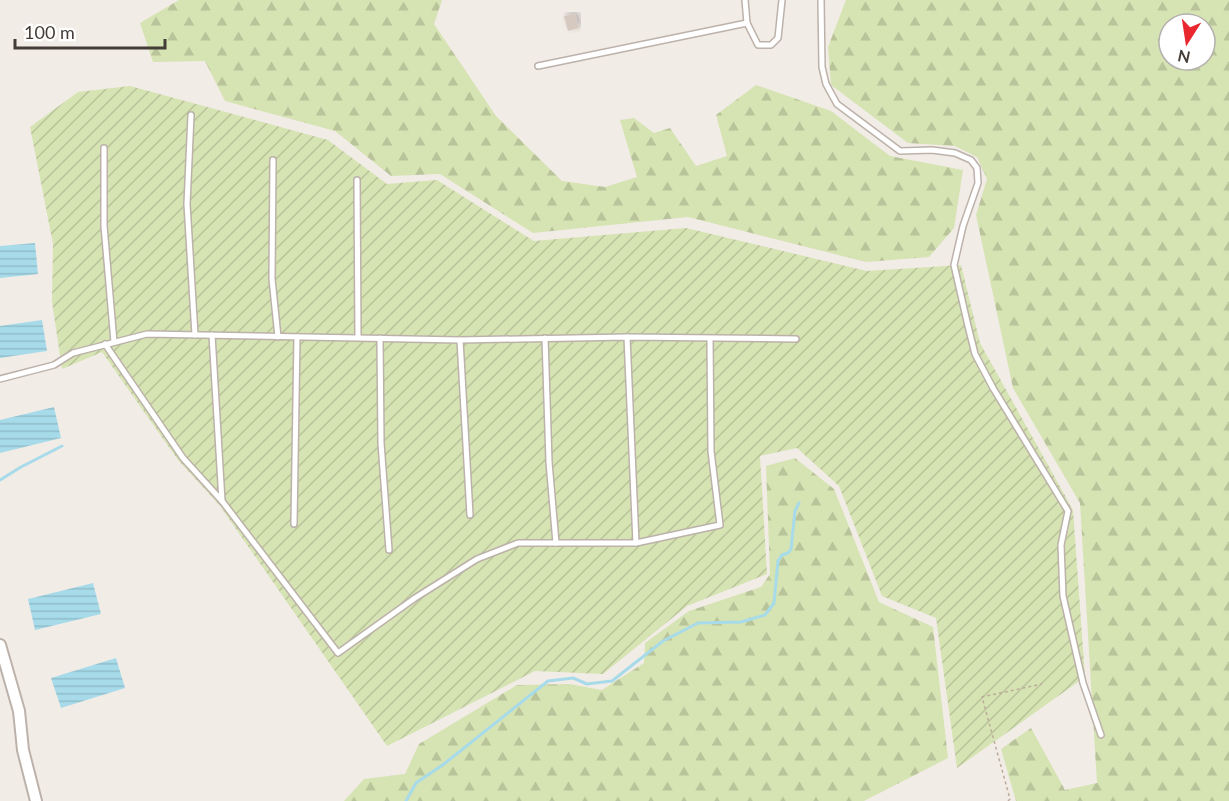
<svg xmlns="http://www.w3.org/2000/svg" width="1229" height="801" font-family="Lato,sans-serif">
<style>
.forest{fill:url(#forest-firs);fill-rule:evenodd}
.garden{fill:url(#garden-furrows)}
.water{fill:url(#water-rules)}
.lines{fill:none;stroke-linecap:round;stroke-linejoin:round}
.stream{stroke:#a7dbea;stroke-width:3}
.building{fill:#d5c9c0;filter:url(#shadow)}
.lane-casing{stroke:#bcb2aa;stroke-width:8}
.street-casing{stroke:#bcb2aa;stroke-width:14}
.path{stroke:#bdab9c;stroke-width:1.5;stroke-dasharray:3 3;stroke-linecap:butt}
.lane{stroke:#fff;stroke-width:5}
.street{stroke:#fff;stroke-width:10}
</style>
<defs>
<pattern id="forest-firs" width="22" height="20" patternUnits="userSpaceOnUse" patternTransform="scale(1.5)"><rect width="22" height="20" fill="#d6e3b2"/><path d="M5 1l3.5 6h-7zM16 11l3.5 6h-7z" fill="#b9c49a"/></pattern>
<pattern id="garden-furrows" width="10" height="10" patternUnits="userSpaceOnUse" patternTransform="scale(1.5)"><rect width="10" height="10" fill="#d6e3b2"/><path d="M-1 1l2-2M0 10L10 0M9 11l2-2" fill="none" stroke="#b9c49a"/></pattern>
<pattern id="water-rules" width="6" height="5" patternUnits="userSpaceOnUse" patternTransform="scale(1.5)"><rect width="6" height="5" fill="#a7dbea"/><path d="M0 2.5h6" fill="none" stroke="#91bdc9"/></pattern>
<filter id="shadow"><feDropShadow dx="2.5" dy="-2.5" stdDeviation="3" flood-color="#0004"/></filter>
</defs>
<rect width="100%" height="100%" fill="#f2ece7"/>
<g class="forest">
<path d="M 179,0 L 442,0 L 434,24 L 496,116 L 562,181 L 605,187 L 637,177 L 620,120 L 634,118 L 654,133 L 670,128 L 696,166 L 727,156 L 716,115 L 756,85 L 831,111 L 890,156 L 963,170 L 954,228 L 929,257 L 866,262 L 688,217 L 533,233 L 440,174 L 391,176 L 335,131 L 225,101 L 205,61 L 153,62 L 140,23 Z"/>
<path d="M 846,0 L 1229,0 L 1229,801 L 1016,801 L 1001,749 L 1031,728 L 1065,790 L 1097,783 L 1080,503 L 1013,388 L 976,215 L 987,179 L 977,157 L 955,146 L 908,143 L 831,85 L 828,47 ZM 1169,24 L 1205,24 L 1205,60 L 1169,60 Z"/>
<path d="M 795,458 L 834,489 L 879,602 L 933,627 L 948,758 L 864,801 L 344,801 L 364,779 L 405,774 L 419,744 L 517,685 L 569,684 L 602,690 L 644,663 L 645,643 L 689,611 L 761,587 L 770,574 L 766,466 Z"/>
</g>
<path class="garden" d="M 130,86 L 328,140 L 387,184 L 437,180 L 534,241 L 686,228 L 867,271 L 961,265 L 980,343 L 1073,510 L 1085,677 L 957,768 L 936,618 L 882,596 L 839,486 L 797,448 L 760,456 L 767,574 L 687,606 L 603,674 L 535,671 L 387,746 L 220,506 L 178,460 L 102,352 L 62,369 L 52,302 L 53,244 L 30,127 L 78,92 Z"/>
<g class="water">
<path d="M 35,243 L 38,274 L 0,278 L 0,246 Z"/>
<path d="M 42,320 L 47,351 L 0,358 L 0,326 Z"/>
<path d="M 54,407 L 61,438 L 0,453 L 0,420 Z"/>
<path d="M 93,583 L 101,614 L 35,630 L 28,599 Z"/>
<path d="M 116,658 L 125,688 L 61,708 L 51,678 Z"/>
</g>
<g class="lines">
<g class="stream">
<path d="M 0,480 L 21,467 L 62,446"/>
<path d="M 406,801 L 416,783 L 444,764 L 548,681 L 573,678 L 587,684 L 612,681 L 663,641 L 698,623 L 741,622 L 765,615 L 774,603 L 778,561 L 782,555 L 788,553 L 791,549 L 795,511 L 799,503"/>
</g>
</g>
<path class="building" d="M 575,14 L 579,28 L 568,31 L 564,16 Z"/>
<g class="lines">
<defs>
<g id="lane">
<path d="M 745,0 L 747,23"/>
<path d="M 821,0 L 822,67 L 826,84 L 837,104 L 900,151 L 932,150 L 955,153 L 971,160 L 977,168 L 978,183 L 963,226 L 954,265 L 968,326 L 975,354 L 993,388 L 1068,511 L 1061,545 L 1063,596 L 1083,683 L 1101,735"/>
<path d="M 538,66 L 747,23 L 758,45 L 771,45 L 778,38 L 782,0"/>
<path d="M 191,115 L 187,204 L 195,335"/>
<path d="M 104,148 L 104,226 L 114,342"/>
<path d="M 273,160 L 272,279 L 278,337"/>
<path d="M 357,180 L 358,337"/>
<path d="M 212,335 L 222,501"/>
<path d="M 627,337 L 636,543"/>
<path d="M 380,338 L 381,443 L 389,550"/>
<path d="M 545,338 L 549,462 L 556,543"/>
<path d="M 460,340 L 470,515"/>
<path d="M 105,344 L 183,458 L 222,501 L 338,653 L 415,598 L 477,559 L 518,543 L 636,543 L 720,525 L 711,451 L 710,339"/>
<path d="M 0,379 L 54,365 L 73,353 L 147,334 L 460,340 L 627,337 L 796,339"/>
<path d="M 294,524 L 297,337"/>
</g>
<path id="street" d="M 0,645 L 19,711 L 23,750 L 36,801"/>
</defs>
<use href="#lane" class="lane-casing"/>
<use href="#street" class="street-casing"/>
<path class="path" d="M 1008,801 L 1010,799 L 982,697 L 1042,684"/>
<use href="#lane" class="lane"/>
<use href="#street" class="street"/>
</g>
<g transform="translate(1187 42) rotate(192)"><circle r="28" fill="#ffffff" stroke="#b4b1af" stroke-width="1.5"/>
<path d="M0-4.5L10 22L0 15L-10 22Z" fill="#e8272e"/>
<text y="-9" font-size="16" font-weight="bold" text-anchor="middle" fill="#443c36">N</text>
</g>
<path d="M15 39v9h150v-9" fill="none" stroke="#443c36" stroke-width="3"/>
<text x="24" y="39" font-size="18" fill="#443c36" stroke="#ffffff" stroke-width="4.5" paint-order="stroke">100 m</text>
</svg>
